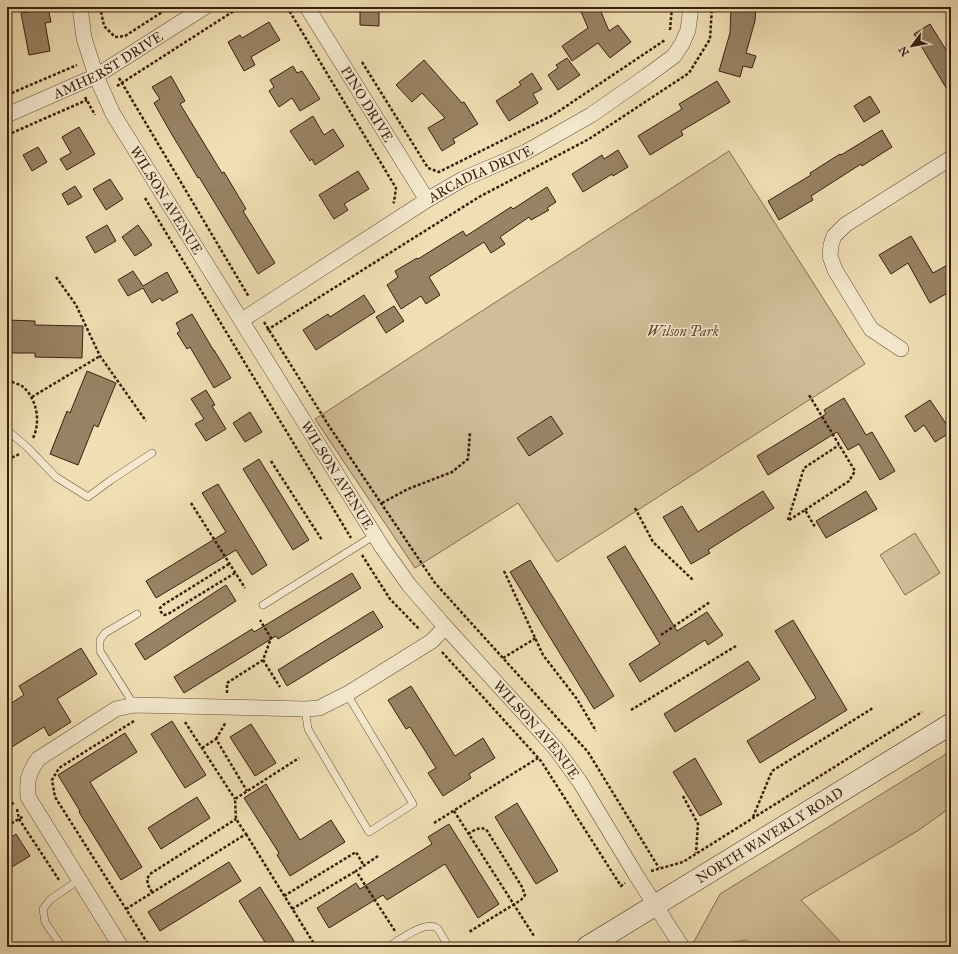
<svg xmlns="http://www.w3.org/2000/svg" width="958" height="954" font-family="'IM FELL Great Primer',serif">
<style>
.green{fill:#d1be99;stroke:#866e54}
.building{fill:#998365;stroke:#3a1f0e}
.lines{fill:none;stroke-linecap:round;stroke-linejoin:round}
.lane-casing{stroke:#684f38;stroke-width:8}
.street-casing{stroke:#684f38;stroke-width:16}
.secondary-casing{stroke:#3a1f0e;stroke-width:22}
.path{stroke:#3a1f0e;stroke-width:2.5;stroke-dasharray:3 2;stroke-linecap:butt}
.lane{stroke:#f5eacf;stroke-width:7}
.street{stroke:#f5eacf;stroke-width:15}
.secondary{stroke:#f5eacf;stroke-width:21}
.labels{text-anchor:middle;stroke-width:3;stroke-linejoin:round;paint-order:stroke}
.street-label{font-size:14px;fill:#3a1f0e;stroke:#f5eacf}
.park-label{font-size:14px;font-style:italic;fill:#604731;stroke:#f5eacf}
</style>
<rect width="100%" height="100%" fill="#f0dfb5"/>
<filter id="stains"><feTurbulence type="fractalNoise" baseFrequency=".005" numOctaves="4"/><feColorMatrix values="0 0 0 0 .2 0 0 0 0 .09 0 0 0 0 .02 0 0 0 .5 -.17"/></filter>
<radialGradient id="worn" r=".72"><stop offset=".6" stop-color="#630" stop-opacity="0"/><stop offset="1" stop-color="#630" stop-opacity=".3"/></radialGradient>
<g class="green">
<path d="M 729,151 L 865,364 L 557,562 L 518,503 L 415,568 L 315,419 Z"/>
<path d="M 915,533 L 940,573 L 905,595 L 880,555 Z"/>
<path d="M 951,751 L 951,807 L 919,830 L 801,900 L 845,947 L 751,947 L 746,940 L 704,947 L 691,947 L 720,894 Z"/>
</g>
<g class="building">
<path d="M 360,7 L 379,7 L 379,26 L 360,25 Z"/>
<path d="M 579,7 L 599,7 L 609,31 L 618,25 L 631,42 L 610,58 L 598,43 L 572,61 L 562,46 L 588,28 Z"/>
<path d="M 731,7 L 756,7 L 755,21 L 746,53 L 756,56 L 752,68 L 743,66 L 740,77 L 719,71 L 730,33 Z"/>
<path d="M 48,8 L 51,22 L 45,23 L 50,51 L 29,55 L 21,13 Z"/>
<path d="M 269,22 L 280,40 L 251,57 L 255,65 L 244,71 L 228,42 L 240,35 L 242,38 Z"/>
<path d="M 930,24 L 951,58 L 951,96 L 914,34 Z"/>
<path d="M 567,58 L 580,75 L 558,90 L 548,75 L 558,68 L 556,65 Z"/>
<path d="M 424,60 L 462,103 L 464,102 L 478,124 L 453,139 L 455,143 L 442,151 L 428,128 L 445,118 L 422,93 L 412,102 L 396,85 Z"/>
<path d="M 293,66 L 297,73 L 302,71 L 320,99 L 300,111 L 292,98 L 279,107 L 269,91 L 274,87 L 270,80 Z"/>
<path d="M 532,73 L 542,89 L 533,94 L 538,103 L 509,121 L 496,101 L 521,85 L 519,82 Z"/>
<path d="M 171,76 L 185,101 L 180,104 L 222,173 L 224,172 L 246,209 L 243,211 L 275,263 L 258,274 L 199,177 L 198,178 L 171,133 L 154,103 L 160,99 L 152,87 Z"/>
<path d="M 717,81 L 730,102 L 681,131 L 683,135 L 650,155 L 638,136 L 682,109 L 679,104 Z"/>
<path d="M 870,96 L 880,112 L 864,122 L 854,106 Z"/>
<path d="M 313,116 L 324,135 L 333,129 L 344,146 L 315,165 L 312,159 L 310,161 L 290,131 Z"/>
<path d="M 79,127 L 95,154 L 67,170 L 60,159 L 71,153 L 62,137 Z"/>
<path d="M 882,130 L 892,147 L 862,166 L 861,164 L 811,196 L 813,200 L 779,220 L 768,201 L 811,175 L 810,173 L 840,154 L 841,155 Z"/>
<path d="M 38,147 L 47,162 L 32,171 L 23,155 Z"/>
<path d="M 618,150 L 628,167 L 613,176 L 612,174 L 583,192 L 572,174 L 602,155 L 604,159 Z"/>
<path d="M 358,171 L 369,189 L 344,204 L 348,210 L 334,219 L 319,195 Z"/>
<path d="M 110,179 L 123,199 L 106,210 L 93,189 Z"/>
<path d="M 75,186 L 82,197 L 68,205 L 62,194 Z"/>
<path d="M 547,187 L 556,202 L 547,208 L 549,210 L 531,220 L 529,217 L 500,237 L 505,244 L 491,253 L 484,242 L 429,277 L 440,295 L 426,304 L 421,296 L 401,309 L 387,285 L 398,277 L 395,271 L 417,258 L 418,259 L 463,231 L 466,236 L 511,207 L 513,209 Z"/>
<path d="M 107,225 L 116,241 L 95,253 L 86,237 Z"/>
<path d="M 138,225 L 152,245 L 135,256 L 122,237 Z"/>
<path d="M 911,236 L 933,273 L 951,263 L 951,291 L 930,303 L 908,263 L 891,274 L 879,255 Z"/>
<path d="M 133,271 L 143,286 L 167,272 L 178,292 L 162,301 L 160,298 L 152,303 L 143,288 L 128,296 L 118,280 Z"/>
<path d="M 364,295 L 375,312 L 316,350 L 303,330 L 328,314 L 330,317 Z"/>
<path d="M 394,306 L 404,321 L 386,333 L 376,317 Z"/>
<path d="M 192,314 L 214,351 L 214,350 L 231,378 L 214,388 L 190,347 L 187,349 L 177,333 L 180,331 L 176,323 Z"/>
<path d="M 7,320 L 35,321 L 35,325 L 83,326 L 82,358 L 35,357 L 35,353 L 7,353 Z"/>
<path d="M 87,371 L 116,383 L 98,427 L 94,425 L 78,465 L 50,454 L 67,411 L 70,413 Z"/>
<path d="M 206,390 L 215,405 L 212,406 L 226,429 L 206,441 L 195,424 L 204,419 L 191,399 Z"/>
<path d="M 844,398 L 866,435 L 872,432 L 895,471 L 880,480 L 859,444 L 848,450 L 837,432 L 768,475 L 757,456 L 826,414 L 824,410 Z"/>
<path d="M 930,400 L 951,431 L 951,432 L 935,442 L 924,425 L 915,432 L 905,416 Z"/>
<path d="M 250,412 L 262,432 L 245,442 L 233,423 Z"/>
<path d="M 551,416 L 563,434 L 529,456 L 517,438 Z"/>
<path d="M 259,459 L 309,540 L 293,550 L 243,469 Z"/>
<path d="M 218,484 L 267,565 L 252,575 L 236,550 L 156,598 L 146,581 L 226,532 L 202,493 Z"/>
<path d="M 763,491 L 774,508 L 708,550 L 710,553 L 691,564 L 663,517 L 682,506 L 698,532 Z"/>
<path d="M 866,491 L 877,509 L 826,538 L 816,521 Z"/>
<path d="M 625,546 L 677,631 L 707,612 L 723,635 L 708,645 L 705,640 L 640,682 L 629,664 L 660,644 L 607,557 Z"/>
<path d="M 530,560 L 614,696 L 594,709 L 510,572 Z"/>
<path d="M 352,573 L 361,588 L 278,639 L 276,636 L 184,693 L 174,677 L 252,629 L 254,632 Z"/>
<path d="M 226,585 L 236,601 L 145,660 L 135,644 Z"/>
<path d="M 373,611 L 383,627 L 287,686 L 278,670 Z"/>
<path d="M 793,620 L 847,710 L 760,763 L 747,741 L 816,698 L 775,631 Z"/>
<path d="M 81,648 L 97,674 L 57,699 L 71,722 L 49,736 L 44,727 L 7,750 L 7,706 L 24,695 L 19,686 Z"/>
<path d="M 748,661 L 760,679 L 675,732 L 664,714 Z"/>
<path d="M 411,686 L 455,756 L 483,738 L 495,758 L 469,774 L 471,778 L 443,796 L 428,773 L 436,768 L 410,727 L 406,729 L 388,700 Z"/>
<path d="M 172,721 L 206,775 L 185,788 L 151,734 Z"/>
<path d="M 251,724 L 276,763 L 255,776 L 230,737 Z"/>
<path d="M 125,733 L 137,752 L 90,782 L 142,867 L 121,880 L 79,812 L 80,811 L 58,775 Z"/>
<path d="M 695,758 L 722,804 L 700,816 L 673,772 Z"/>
<path d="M 266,784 L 300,840 L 331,820 L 345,842 L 290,876 L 277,855 L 279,853 L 244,798 Z"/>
<path d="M 197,797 L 210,818 L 161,849 L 148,828 Z"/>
<path d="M 517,803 L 558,871 L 536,884 L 495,817 Z"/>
<path d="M 449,824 L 499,904 L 478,918 L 445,864 L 387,900 L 383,895 L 329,928 L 317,908 L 356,883 L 360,889 L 432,844 L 428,837 Z"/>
<path d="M 16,834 L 30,856 L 7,870 L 7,840 Z"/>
<path d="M 229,862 L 241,881 L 160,931 L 148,912 Z"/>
<path d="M 260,887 L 294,941 L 285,947 L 268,947 L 239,901 Z"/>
</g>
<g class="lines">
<defs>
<g id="lane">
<path d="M 7,237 L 8,236"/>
<path d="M 7,430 L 27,447 L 56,477 L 88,497 L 111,480 L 152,453"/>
<path d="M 263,605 L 375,535"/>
<path d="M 134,705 L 100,651 L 100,640 L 105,633 L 137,614"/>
<path d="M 305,709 L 308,729 L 369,832 L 413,804 L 347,694"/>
<path d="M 62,947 L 45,922 L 43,909 L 51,899 L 79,880"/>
<path d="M 388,947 C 398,941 425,920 437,928 C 440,931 446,943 449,947"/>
</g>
<g id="street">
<path id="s1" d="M 80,7 L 84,38 L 96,76 L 113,114 L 382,547 L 409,585 L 441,622 L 532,722 L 556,749 L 580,782 L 636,875 L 682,947"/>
<path id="s2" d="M 307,7 L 427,200"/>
<path id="s3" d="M 7,115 L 96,76 L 205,7"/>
<path id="s4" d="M 242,320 L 427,200 L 463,179 L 526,152 L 591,115 L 647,76 L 674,56 L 682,44 L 688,30 L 691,7"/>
<path d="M 901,349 L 871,329 L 835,270 L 830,256 L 831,245 L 834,236 L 845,225 L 951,158"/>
<path d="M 121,947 L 28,797 C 27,779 28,774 38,759 L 116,709 L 134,705 L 305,709 L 319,708 L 347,694 L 432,641 L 445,627"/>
</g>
<g id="secondary">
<path id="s5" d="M 587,947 L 951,724"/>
</g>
</defs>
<use href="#lane" class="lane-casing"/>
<use href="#street" class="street-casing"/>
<use href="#secondary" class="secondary-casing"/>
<g class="path">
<path d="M 100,7 L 104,26 L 115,37 L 125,36 L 170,7"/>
<path d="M 287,7 L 396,188 L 394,202 L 393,203"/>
<path d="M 670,30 L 672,7"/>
<path d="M 362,62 L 428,168 L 439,172 L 553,115 L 665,40"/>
<path d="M 119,78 L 249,297"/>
<path d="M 117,86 L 240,7"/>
<path d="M 7,95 L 77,65"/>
<path d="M 85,97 L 95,115"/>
<path d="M 7,135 L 87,100"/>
<path d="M 145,198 L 351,538"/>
<path d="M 56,277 L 76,305 L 100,356 L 146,421"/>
<path d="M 264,322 L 329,426 L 435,583 L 588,752 L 659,868"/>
<path d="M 267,330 L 479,197 L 589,139 L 689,73 L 710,39 L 712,7"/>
<path d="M 7,380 C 12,382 18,384 22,386 C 37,398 41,422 33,438"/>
<path d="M 32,397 L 100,356"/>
<path d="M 7,459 L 16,456 L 19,454"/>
<path d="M 271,461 L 322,540"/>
<path d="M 191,503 L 245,588"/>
<path d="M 382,503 L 408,489 L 452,472 L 468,459 L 470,432"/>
<path d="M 635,508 L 653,542 L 693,580"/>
<path d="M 805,510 L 849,481 L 855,471 L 809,395"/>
<path d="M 788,520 L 804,468 L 839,445"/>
<path d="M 789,520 L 805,510 L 815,527"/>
<path d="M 362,555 L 390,599 L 420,630"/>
<path d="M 229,564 L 163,605 L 160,608 L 161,612 L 164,615 L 168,614 L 235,573"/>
<path d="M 504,571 L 536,640 L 543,655 L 577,699 L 596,731"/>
<path d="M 661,635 L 710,602"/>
<path d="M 442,652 L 541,761 L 621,886 L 625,883"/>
<path d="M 503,658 L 536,638"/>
<path d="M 263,660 L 280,687"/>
<path d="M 227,693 L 227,683 L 263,660 L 271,638 L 260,620"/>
<path d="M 631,710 L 736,646"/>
<path d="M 134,721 L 59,768 L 52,780 L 55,797 L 150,947"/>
<path d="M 185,722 L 235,799"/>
<path d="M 216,739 L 226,722"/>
<path d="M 202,748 L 216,739 L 247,791"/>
<path d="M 683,796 L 698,824 L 696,853"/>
<path d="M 7,807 L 15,802"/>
<path d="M 17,809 L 19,819 L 59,880"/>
<path d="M 454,811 L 534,936"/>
<path d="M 753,817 L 772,771 L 873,708"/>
<path d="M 434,823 L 538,758"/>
<path d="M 7,826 L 24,816"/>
<path d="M 246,834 L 316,947"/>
<path d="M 468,834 C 475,830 478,827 486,829 L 522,887 L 525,895 L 521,900 L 469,932"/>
<path d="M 378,856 L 356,871 L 395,931"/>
<path d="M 651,871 L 683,862 L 922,712"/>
<path d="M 152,892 L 148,885 L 147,879 L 150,874 L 236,819"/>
<path d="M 284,896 L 356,852 L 364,866"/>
<path d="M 126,909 L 246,834 L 236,819 L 235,799 L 299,758"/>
<path d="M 292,909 L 356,871"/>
</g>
<use href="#lane" class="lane"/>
<use href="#street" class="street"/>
<use href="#secondary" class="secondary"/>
</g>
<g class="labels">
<g class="street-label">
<text dy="5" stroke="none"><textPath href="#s3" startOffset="113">AMHERST DRIVE</textPath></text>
<text dy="5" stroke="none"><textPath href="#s2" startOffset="114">PINO DRIVE</textPath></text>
<text dy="5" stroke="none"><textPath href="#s4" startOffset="280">ARCADIA DRIVE</textPath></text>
<text dy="5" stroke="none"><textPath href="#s1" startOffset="214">WILSON AVENUE</textPath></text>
<text dy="5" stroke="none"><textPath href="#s1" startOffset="538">WILSON AVENUE</textPath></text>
<text dy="5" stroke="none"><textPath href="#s1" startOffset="862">WILSON AVENUE</textPath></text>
<text dy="5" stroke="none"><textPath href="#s5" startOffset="214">NORTH WAVERLY ROAD</textPath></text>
</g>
<g class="park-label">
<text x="683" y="336">Wilson Park</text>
</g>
</g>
<rect width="958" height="954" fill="none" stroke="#f0dfb5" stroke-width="24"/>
<rect x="8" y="8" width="942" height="938" fill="none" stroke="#3a1f0e" stroke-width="2"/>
<rect x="12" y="12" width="934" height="930" fill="none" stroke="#3a1f0e"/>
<g transform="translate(912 46) rotate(238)" stroke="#f5eacf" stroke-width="3" paint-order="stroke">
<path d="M0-3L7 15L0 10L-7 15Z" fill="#3a1f0e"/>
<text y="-6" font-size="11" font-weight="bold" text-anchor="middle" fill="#3a1f0e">N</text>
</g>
<rect width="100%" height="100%" filter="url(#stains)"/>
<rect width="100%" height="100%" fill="url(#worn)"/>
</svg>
